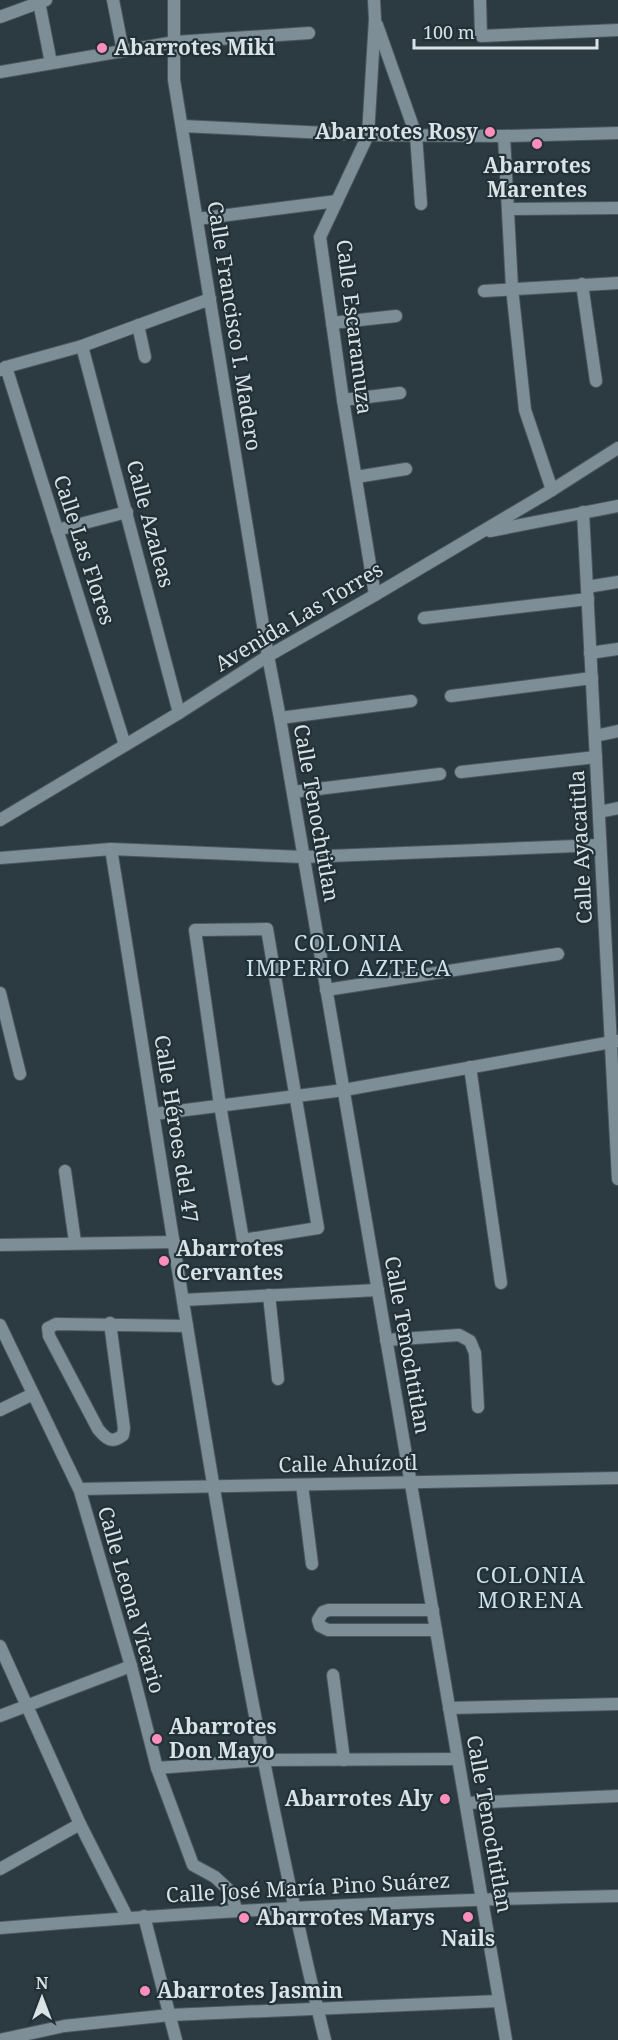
<svg xmlns="http://www.w3.org/2000/svg" width="618" height="2040" font-family="'Noto Serif',serif">
<style>
.lines{fill:none;stroke-linecap:round;stroke-linejoin:round}
.minor-casing{stroke:#4b575d;stroke-width:14}
.minor{stroke:#7e8e97;stroke-width:12}
.poi-dot{fill:#fe8ebb;stroke:#223037;stroke-width:2}
.labels{text-anchor:middle;stroke-width:4.5;stroke-linejoin:round;paint-order:stroke}
.poi-label{font-size:21px;font-weight:bold;fill:#d9e2e7;stroke:#223037;text-anchor:start}
.street-label{font-size:21px;fill:#d9e2e7;stroke:#223037}
.neighbourhood-label{font-size:22px;letter-spacing:1.5px;fill:#cddfe8;stroke:#223037}
</style>
<rect width="100%" height="100%" fill="#2c3a41"/>
<g class="lines">
<defs>
<g id="minor">
<path d="M 113,0 L 123,51"/>
<path d="M 174,0 L 174,80 L 268,656 L 280,718 L 506,2040"/>
<path d="M 374,0 L 375,19 L 368,135 L 320,237 L 343,400 L 375,595"/>
<path d="M 480,0 L 481,36 L 618,30"/>
<path d="M 39,2 L 51,63"/>
<path d="M 0,17 L 46,0"/>
<path d="M 377,25 L 416,135 L 421,204"/>
<path d="M 0,72 L 175,42 L 309,33"/>
<path d="M 182,126 L 368,135 L 504,136 L 618,133"/>
<path d="M 504,136 L 512,288 L 525,410 L 552,490"/>
<path d="M 509,209 L 618,208"/>
<path d="M 197,219 L 337,201"/>
<path d="M 582,284 L 596,381"/>
<path d="M 484,291 L 618,283"/>
<path d="M 332,323 L 396,316"/>
<path d="M 138,325 L 145,357"/>
<path d="M 82,346 L 179,713"/>
<path d="M 6,367 L 125,745"/>
<path d="M 1,370 L 6,367 L 82,346 L 210,299"/>
<path d="M 343,400 L 400,393"/>
<path d="M 356,477 L 406,469"/>
<path d="M 583,512 L 618,1179"/>
<path d="M 57,530 L 127,512"/>
<path d="M 490,531 L 618,506"/>
<path d="M 587,587 L 618,582"/>
<path d="M 424,618 L 588,599"/>
<path d="M 590,653 L 618,649"/>
<path d="M 451,696 L 592,678"/>
<path d="M 280,718 L 411,701"/>
<path d="M 595,736 L 618,731"/>
<path d="M 461,772 L 596,757"/>
<path d="M 293,792 L 440,774"/>
<path d="M 599,812 L 618,808"/>
<path d="M 0,820 L 179,713 L 268,656 L 375,595 L 552,490 L 618,448"/>
<path d="M 111,849 C 176,1247 230,1648 325,2040"/>
<path d="M 0,858 L 111,849 L 304,857 L 600,845"/>
<path d="M 267,929 L 318,1228 L 243,1240 L 220,1105 L 195,930 Z"/>
<path d="M 326,990 L 558,954"/>
<path d="M 0,993 L 20,1074"/>
<path d="M 470,1067 L 501,1283"/>
<path d="M 154,1114 L 344,1090 L 618,1041"/>
<path d="M 65,1171 L 75,1242"/>
<path d="M 0,1245 L 174,1242"/>
<path d="M 269,1295 L 278,1379"/>
<path d="M 183,1300 L 378,1290"/>
<path d="M 110,1323 L 124,1428 L 123,1435 C 112,1444 106,1439 98,1429 L 49,1336 L 48,1328 L 56,1324 L 187,1326"/>
<path d="M 0,1325 L 80,1491 L 131,1666 L 157,1768 L 193,1865 L 215,1877 L 230,1891 L 237,1911"/>
<path d="M 386,1340 L 459,1335 L 470,1341 L 475,1353 L 478,1407"/>
<path d="M 0,1410 L 33,1394"/>
<path d="M 302,1485 L 312,1564"/>
<path d="M 80,1489 L 618,1478"/>
<path d="M 433,1610 L 329,1610 L 323,1612 L 318,1620 L 320,1626 L 328,1630 L 436,1630"/>
<path d="M 0,1646 L 80,1824 L 127,1917"/>
<path d="M 333,1675 L 344,1760"/>
<path d="M 449,1708 L 618,1704"/>
<path d="M 0,1716 L 131,1666"/>
<path d="M 157,1768 L 264,1760 L 458,1759"/>
<path d="M 466,1803 L 618,1796"/>
<path d="M 0,1869 L 80,1824"/>
<path d="M 144,1916 L 176,2040"/>
<path d="M 0,1928 C 206,1911 412,1900 618,1896"/>
<path d="M 0,2040 L 64,2026 L 170,2015 L 499,2001"/>
</g>
</defs>
<use href="#minor" class="minor-casing"/>
<use href="#minor" class="minor"/>
</g>
<g class="poi-dot">
<circle cx="102" cy="48" r="6"/>
<circle cx="490" cy="132" r="6"/>
<circle cx="537" cy="144" r="6"/>
<circle cx="164" cy="1261" r="6"/>
<circle cx="157" cy="1739" r="6"/>
<circle cx="445" cy="1799" r="6"/>
<circle cx="468" cy="1917" r="6"/>
<circle cx="244" cy="1918" r="6"/>
<circle cx="145" cy="1991" r="6"/>
</g>
<g class="labels">
<g class="poi-label">
<text x="114" y="55">Abarrotes Miki</text>
<text x="478" y="139" text-anchor="end">Abarrotes Rosy</text>
<text x="537" y="173" text-anchor="middle">Abarrotes<tspan x="537" dy="24">Marentes</tspan></text>
<text x="176" y="1256">Abarrotes<tspan x="176" dy="24">Cervantes</tspan></text>
<text x="169" y="1734">Abarrotes<tspan x="169" dy="24">Don Mayo</tspan></text>
<text x="433" y="1806" text-anchor="end">Abarrotes Aly</text>
<text x="256" y="1925">Abarrotes Marys</text>
<text x="468" y="1946" text-anchor="middle">Nails</text>
<text x="157" y="1998">Abarrotes Jasmin</text>
</g>
<g class="street-label">
<text transform="translate(234 326) rotate(81)" y="7">Calle Francisco I. Madero</text>
<text transform="translate(354 327) rotate(83)" y="7">Calle Escaramuza</text>
<text transform="translate(150 524) rotate(75)" y="7">Calle Azaleas</text>
<text transform="translate(84 550) rotate(72)" y="7">Calle Las Flores</text>
<text transform="translate(299 617) rotate(-31)" y="7">Avenida Las Torres</text>
<text transform="translate(316 813) rotate(80)" y="7">Calle Tenochtitlan</text>
<text transform="translate(581 847) rotate(-93)" y="7">Calle Ayacatitla</text>
<text transform="translate(176 1129) rotate(81)" y="7">Calle Héroes del 47</text>
<text transform="translate(407 1345) rotate(80)" y="7">Calle Tenochtitlan</text>
<text transform="translate(348 1464) rotate(-1)" y="7">Calle Ahuízotl</text>
<text transform="translate(131 1600) rotate(74)" y="7">Calle Leona Vicario</text>
<text transform="translate(489 1824) rotate(80)" y="7">Calle Tenochtitlan</text>
<text transform="translate(308 1888) rotate(-3)" y="7">Calle José María Pino Suárez</text>
</g>
<g class="neighbourhood-label">
<text x="349" y="951">COLONIA<tspan x="349" dy="25">IMPERIO AZTECA</tspan></text>
<text x="531" y="1583">COLONIA<tspan x="531" dy="25">MORENA</tspan></text>
</g>
</g>
<g transform="translate(42 1998)" stroke="#223037" stroke-width="4.5" paint-order="stroke">
<path d="M0-4.5L10 22L0 15L-10 22Z" fill="#d9e2e7"/>
<text y="-9" font-size="16" font-weight="bold" text-anchor="middle" fill="#d9e2e7">N</text>
</g>
<path d="M414 39v9h183v-9" fill="none" stroke="#d9e2e7" stroke-width="3"/>
<text x="423" y="39" font-size="18" fill="#d9e2e7" stroke="#223037" stroke-width="4.5" paint-order="stroke">100 m</text>
</svg>
